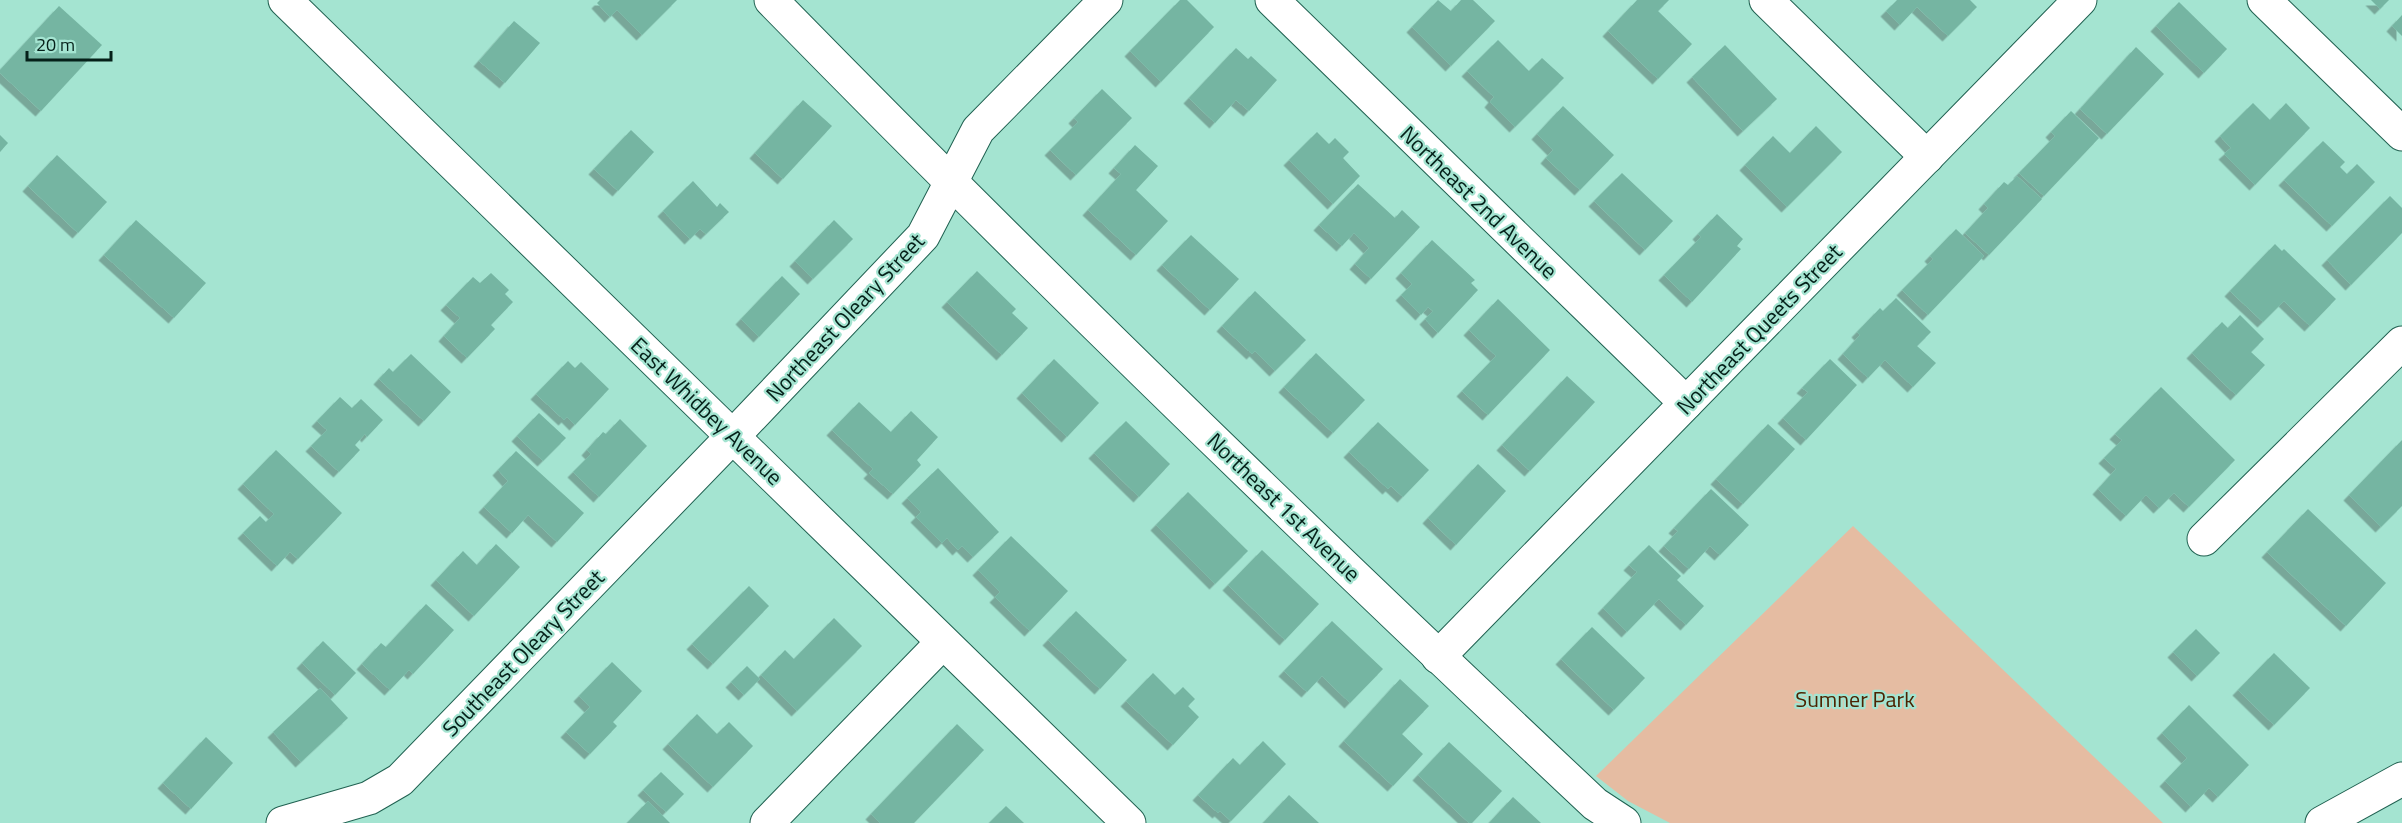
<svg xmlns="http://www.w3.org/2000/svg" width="2402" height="823" font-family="'Titillium Web',sans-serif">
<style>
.green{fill:#e5bca2}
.building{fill:#75b5a2;filter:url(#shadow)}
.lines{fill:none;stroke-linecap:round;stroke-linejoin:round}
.minor-casing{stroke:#206151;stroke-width:35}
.major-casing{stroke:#206151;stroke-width:35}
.minor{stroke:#fff;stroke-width:33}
.major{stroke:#fff;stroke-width:33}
.labels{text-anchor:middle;stroke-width:4.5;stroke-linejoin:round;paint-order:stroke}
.street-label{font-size:22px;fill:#052019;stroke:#a4e4d1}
.park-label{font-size:22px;fill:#4c2301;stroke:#a4e4d1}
</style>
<defs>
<filter id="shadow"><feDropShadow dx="-5.5" dy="5.5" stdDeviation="0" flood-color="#0004"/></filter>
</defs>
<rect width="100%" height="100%" fill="#a4e4d1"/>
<path class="green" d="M 1853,526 L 2163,823 L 1670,823 L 1628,801 L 1596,776 Z"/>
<g class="building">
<path d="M 600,0 L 677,0 L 642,35 L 617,10 L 610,17 L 597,3 Z"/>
<path d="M 1180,0 L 1187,0 L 1214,27 L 1161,82 L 1130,51 Z"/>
<path d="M 1438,0 L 1451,11 L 1461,0 L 1473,0 L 1495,21 L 1451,66 L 1412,27 Z"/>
<path d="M 1637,0 L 1669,0 L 1658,11 L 1692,44 L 1658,79 L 1608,31 Z"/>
<path d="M 1897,0 L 1970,0 L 1977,7 L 1948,36 L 1917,7 L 1900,25 L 1886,11 Z"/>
<path d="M 2371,0 L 2389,0 L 2380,9 Z"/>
<path d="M 2179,2 L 2227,49 L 2204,73 L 2156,26 Z"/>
<path d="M 59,6 L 102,45 L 41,111 L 0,73 L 0,70 Z"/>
<path d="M 2402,15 L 2402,36 L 2392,26 Z"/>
<path d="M 514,21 L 540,43 L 505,83 L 479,61 Z"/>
<path d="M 1498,40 L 1529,71 L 1542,58 L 1564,78 L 1515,127 L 1490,102 L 1494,97 L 1467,71 Z"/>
<path d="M 1725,45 L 1777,99 L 1743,131 L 1692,77 Z"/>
<path d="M 2136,47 L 2164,74 L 2107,134 L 2080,109 Z"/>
<path d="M 1236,48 L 1248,59 L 1251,56 L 1277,80 L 1249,111 L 1236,100 L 1215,123 L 1189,98 Z"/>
<path d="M 1102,89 L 1132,118 L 1076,175 L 1050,150 L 1078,122 L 1074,118 Z"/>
<path d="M 803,100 L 832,126 L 783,179 L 755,153 Z"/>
<path d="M 2253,103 L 2270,120 L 2286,103 L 2310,128 L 2255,185 L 2224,154 L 2231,148 L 2220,136 Z"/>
<path d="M 1563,106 L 1614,155 L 1580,190 L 1546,158 L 1553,150 L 1537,134 Z"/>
<path d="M 2071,111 L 2099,138 L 2044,196 L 2019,173 L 2055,136 L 2051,132 Z"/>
<path d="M 1816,126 L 1842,152 L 1787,207 L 1745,165 L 1773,136 L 1790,153 Z"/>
<path d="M 631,130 L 654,152 L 618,191 L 594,169 Z"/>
<path d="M 1317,132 L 1329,144 L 1335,138 L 1349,152 L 1343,158 L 1360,176 L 1333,204 L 1289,160 Z"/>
<path d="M 0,135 L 8,143 L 0,152 Z"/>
<path d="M 2323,141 L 2345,162 L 2340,167 L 2347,174 L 2357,164 L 2375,182 L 2332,226 L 2284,180 Z"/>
<path d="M 1135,145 L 1158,166 L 1136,190 L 1168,221 L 1136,255 L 1088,210 L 1121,174 L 1114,168 Z"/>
<path d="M 57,155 L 107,202 L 78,233 L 28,186 Z"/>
<path d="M 1622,173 L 1673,221 L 1645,250 L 1594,201 Z"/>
<path d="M 2017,176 L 2042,199 L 1989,255 L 1965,233 L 1988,208 L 1984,204 L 2004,182 L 2008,185 Z"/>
<path d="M 693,181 L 717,207 L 720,203 L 729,212 L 706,234 L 700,229 L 690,239 L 663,211 Z"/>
<path d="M 1358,184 L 1395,218 L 1402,210 L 1420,227 L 1371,279 L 1355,264 L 1369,248 L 1354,233 L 1342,246 L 1319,225 Z"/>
<path d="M 2390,196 L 2402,208 L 2402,233 L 2351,285 L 2327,260 Z"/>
<path d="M 1717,214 L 1743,239 L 1737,246 L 1741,249 L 1692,302 L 1664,275 L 1701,237 L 1698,234 Z"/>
<path d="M 136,220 L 206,283 L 174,318 L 104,255 Z"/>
<path d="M 834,220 L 853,239 L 813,279 L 795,261 Z"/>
<path d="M 1956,229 L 1984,256 L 1928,315 L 1902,290 L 1933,259 L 1930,256 Z"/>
<path d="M 1191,235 L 1239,279 L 1210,310 L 1162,265 Z"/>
<path d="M 1432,240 L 1475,280 L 1471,283 L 1478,290 L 1438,333 L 1425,319 L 1433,311 L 1428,307 L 1421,315 L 1401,295 L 1412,284 L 1401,273 Z"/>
<path d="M 2275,244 L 2282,251 L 2284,249 L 2336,299 L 2310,326 L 2284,301 L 2263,322 L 2230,291 Z"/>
<path d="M 977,271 L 1016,309 L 1012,313 L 1028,328 L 1002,355 L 947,302 Z"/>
<path d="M 491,273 L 509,290 L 505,294 L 513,302 L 491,325 L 495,329 L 467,358 L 444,336 L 460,318 L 446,305 L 473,277 L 480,283 Z"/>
<path d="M 782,276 L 800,294 L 759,337 L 741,319 Z"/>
<path d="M 1255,291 L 1306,340 L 1275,371 L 1255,351 L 1252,354 L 1222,326 Z"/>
<path d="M 1896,298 L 1931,332 L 1917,346 L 1936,363 L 1913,387 L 1885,360 L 1868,378 L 1843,354 L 1860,335 L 1857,332 L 1880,308 L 1883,311 Z"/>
<path d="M 1498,299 L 1550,350 L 1488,415 L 1462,391 L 1496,356 L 1469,330 Z"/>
<path d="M 2240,315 L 2264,339 L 2251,352 L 2265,365 L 2236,395 L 2192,353 L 2222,322 L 2228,328 Z"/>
<path d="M 1316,353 L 1365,400 L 1333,433 L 1284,387 Z"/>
<path d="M 411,354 L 451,392 L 424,421 L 379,379 L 389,368 L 393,372 Z"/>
<path d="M 1054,359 L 1099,403 L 1067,437 L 1022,393 Z"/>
<path d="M 1830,359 L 1857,385 L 1806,440 L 1783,418 L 1808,392 L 1802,388 Z"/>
<path d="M 568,361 L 575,368 L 581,362 L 609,389 L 575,425 L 567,417 L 564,420 L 536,394 Z"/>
<path d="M 1567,376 L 1595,402 L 1530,471 L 1502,445 Z"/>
<path d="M 2161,387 L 2235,460 L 2189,507 L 2174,493 L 2159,508 L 2146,495 L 2126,516 L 2098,489 L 2116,469 L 2104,458 L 2122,440 L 2115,434 Z"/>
<path d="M 340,397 L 352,408 L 361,399 L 383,420 L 367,437 L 365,434 L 355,445 L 360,450 L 339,472 L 311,446 L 327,430 L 317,421 Z"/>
<path d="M 859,402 L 891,432 L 911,411 L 938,437 L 917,460 L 921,465 L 893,494 L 869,473 L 873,469 L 832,430 Z"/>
<path d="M 539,413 L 566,438 L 543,461 L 517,436 Z"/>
<path d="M 620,419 L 647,446 L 599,497 L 573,472 L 591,454 L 587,450 L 603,432 L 606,434 Z"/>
<path d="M 1126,421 L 1170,464 L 1139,497 L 1094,453 Z"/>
<path d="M 1378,422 L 1429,470 L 1403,497 L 1391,486 L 1388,489 L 1349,452 Z"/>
<path d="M 1768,424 L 1795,449 L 1743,504 L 1716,479 Z"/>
<path d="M 2402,440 L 2402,506 L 2381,527 L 2349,495 Z"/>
<path d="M 276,450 L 342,513 L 298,559 L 290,552 L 277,566 L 243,533 L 260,516 L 266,522 L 274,514 L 243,484 Z"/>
<path d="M 516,451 L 584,513 L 557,542 L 528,515 L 512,533 L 484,507 L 508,481 L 498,470 Z"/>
<path d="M 1478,464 L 1506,491 L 1456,545 L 1428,518 Z"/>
<path d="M 938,468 L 999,532 L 973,557 L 962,546 L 958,550 L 947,538 L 942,543 L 916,517 L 921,512 L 907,498 Z"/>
<path d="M 1711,489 L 1749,525 L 1720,555 L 1710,546 L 1689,569 L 1664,546 L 1678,531 L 1674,528 Z"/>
<path d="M 1188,492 L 1248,551 L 1215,584 L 1156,525 Z"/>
<path d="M 2308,509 L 2386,583 L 2346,626 L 2267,552 Z"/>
<path d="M 1011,536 L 1068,591 L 1030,631 L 995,597 L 1000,592 L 978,570 Z"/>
<path d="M 496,544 L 520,567 L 474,616 L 436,580 L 463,551 L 477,565 Z"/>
<path d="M 1649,545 L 1681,576 L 1677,580 L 1704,606 L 1686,625 L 1659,599 L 1627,632 L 1603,608 L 1637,572 L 1629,565 Z"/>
<path d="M 1262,550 L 1319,604 L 1285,640 L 1228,585 Z"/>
<path d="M 749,586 L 769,606 L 713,664 L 692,644 Z"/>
<path d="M 426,604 L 454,630 L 413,674 L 409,670 L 390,690 L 362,664 L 381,643 L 386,647 Z"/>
<path d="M 1076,611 L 1127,660 L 1100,689 L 1048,640 Z"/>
<path d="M 834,618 L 862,646 L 797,711 L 761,675 L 785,650 L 794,659 Z"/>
<path d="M 1332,621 L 1383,669 L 1350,703 L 1322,676 L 1307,692 L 1284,671 Z"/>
<path d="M 1592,627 L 1645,678 L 1614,710 L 1561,659 Z"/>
<path d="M 2196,629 L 2220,653 L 2197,676 L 2173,652 Z"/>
<path d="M 323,641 L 356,673 L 335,695 L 302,663 Z"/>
<path d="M 2274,653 L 2310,688 L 2274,725 L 2238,690 Z"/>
<path d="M 612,662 L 642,691 L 613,722 L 617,726 L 590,754 L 566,732 L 590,707 L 579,696 Z"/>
<path d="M 747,666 L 760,679 L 744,695 L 731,682 Z"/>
<path d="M 1153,673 L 1175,695 L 1183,687 L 1195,699 L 1188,706 L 1199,717 L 1173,745 L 1126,701 Z"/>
<path d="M 1400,679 L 1429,706 L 1402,734 L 1423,754 L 1393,786 L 1344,741 Z"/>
<path d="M 320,688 L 348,718 L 301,762 L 273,732 Z"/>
<path d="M 2189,705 L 2249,765 L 2218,797 L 2209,788 L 2191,807 L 2165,781 L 2187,758 L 2162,733 Z"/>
<path d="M 697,714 L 717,734 L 729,722 L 753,746 L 713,787 L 668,744 Z"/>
<path d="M 957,724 L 984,750 L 914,823 L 880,823 L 871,814 Z"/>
<path d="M 206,737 L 233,763 L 191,809 L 163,783 Z"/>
<path d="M 1263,741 L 1286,764 L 1231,821 L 1220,811 L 1218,813 L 1198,795 L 1233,758 L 1240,765 Z"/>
<path d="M 1449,742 L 1502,791 L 1472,823 L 1469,823 L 1418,775 Z"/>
<path d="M 661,772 L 684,794 L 666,812 L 643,790 Z"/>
<path d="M 1289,795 L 1319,823 L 1263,823 Z"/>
<path d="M 1513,797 L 1541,823 L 1489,823 Z"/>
<path d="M 648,801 L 670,823 L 627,823 Z"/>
<path d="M 1006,806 L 1024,823 L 989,823 Z"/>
</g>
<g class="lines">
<defs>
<g id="minor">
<path d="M 285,0 L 1129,823"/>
<path d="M 771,0 C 1039,274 1315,541 1595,804 L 1624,823"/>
<path d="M 1272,0 L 1686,403"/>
<path d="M 1766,0 L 1927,157"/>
<path d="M 2264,0 L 2402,134"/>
<path d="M 2204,539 L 2402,343"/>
<path d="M 1438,657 L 2080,0"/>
<path d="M 283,823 L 369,798 L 400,780 L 733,436 L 923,236 L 978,130 L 1106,0"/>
<path d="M 767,823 L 942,643"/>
</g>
<path id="major" d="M 2322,823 L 2402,779"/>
</defs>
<use href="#minor" class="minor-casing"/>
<use href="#major" class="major-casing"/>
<use href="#minor" class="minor"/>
<use href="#major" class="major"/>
</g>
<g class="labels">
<g class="street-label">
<text transform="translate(1479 202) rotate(44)" y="8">Northeast 2nd Avenue</text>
<text transform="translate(845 317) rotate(-47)" y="8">Northeast Oleary Street</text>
<text transform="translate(1759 329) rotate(-46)" y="8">Northeast Queets Street</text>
<text transform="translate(707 411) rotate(44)" y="8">East Whidbey Avenue</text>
<text transform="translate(1284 507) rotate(44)" y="8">Northeast 1st Avenue</text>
<text transform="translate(523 653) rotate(-46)" y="8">Southeast Oleary Street</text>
</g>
<g class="park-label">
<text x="1855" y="707">Sumner Park</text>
</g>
</g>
<path d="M27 51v9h84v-9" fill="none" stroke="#052019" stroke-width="3"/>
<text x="36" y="51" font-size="18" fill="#052019" stroke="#a4e4d1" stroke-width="4.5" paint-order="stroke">20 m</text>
</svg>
